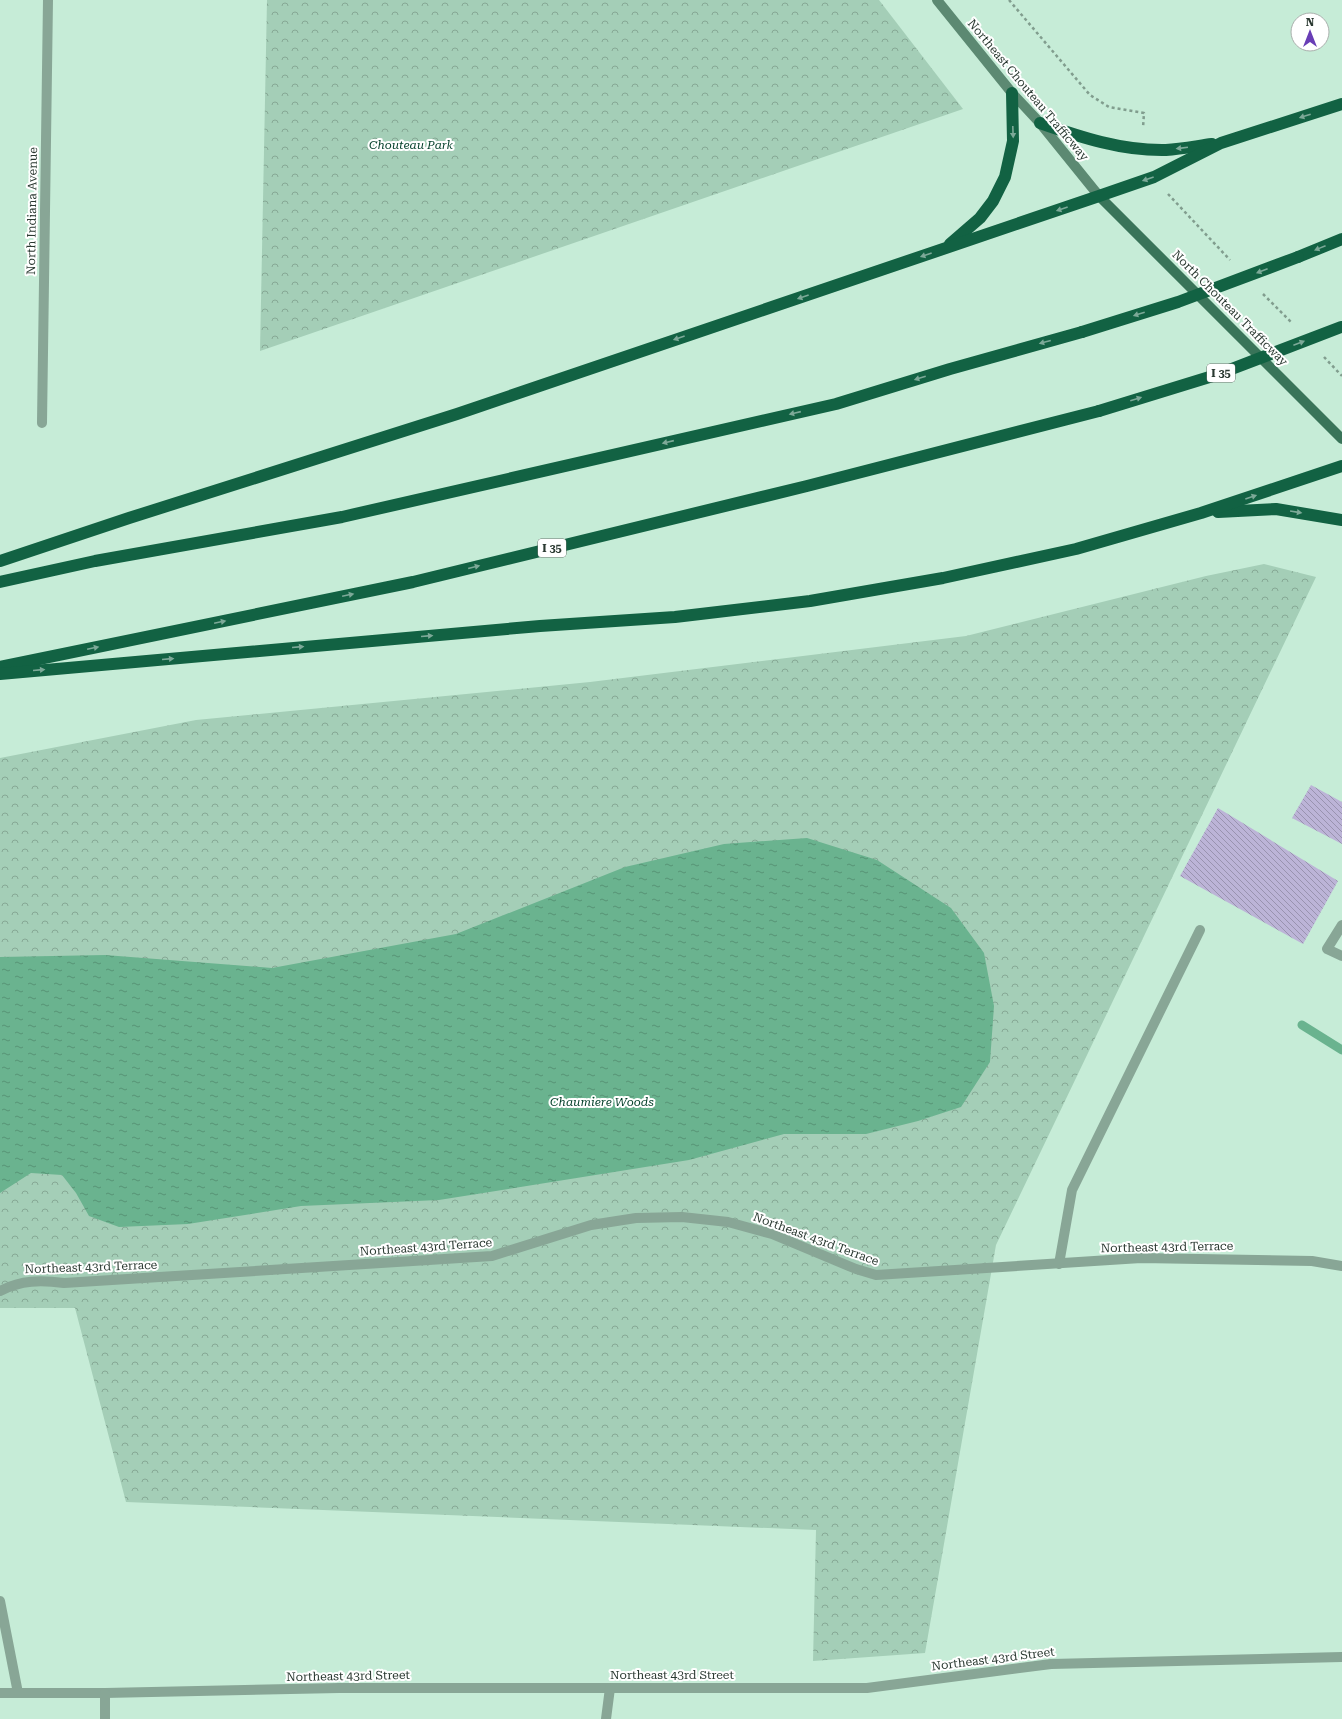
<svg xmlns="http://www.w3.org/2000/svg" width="1342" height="1719" font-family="'Roboto Serif',serif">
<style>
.forest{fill:url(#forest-crowns)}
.water{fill:url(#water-ripples)}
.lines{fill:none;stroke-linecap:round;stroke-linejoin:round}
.stream{stroke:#6ab38f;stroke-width:9}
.building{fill:url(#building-back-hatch)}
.path{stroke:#819d8e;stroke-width:2.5;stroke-dasharray:3 3;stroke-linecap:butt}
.lane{stroke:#88a696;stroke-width:10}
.street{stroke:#88a696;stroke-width:10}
.secondary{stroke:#5c8972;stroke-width:10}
.primary{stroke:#397459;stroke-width:10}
.highway{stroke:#126243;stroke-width:12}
.highway-bridge{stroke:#126243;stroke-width:12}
.oneway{fill:#7da998}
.labels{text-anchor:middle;stroke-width:4;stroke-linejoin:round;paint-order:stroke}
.shield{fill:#fff;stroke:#6a746f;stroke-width:1}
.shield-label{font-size:11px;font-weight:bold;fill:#2a3931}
.street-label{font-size:12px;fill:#2a3931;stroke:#fff}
.park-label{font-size:12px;font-style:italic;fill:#003e28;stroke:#fff}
</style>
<defs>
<pattern id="forest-crowns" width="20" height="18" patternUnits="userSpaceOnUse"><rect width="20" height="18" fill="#a4ceb7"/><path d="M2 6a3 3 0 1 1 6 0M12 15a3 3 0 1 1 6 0" fill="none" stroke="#86a895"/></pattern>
<pattern id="water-ripples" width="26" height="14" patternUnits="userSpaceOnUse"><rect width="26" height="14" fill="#6ab38f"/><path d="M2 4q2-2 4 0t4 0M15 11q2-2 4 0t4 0" fill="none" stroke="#579375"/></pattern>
<pattern id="building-back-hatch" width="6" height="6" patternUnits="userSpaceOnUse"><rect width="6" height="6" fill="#bcb4d7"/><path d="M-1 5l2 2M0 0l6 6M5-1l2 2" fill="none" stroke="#9993af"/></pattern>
</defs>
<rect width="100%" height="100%" fill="#c6ecd7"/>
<g class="forest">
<path d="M 267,0 L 879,0 L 963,109 L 260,351 Z"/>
<path d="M 1264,564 L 1316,577 L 996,1245 L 925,1653 L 813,1661 L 816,1530 L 126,1502 L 75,1308 L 0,1308 L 0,758 L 196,720 L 590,682 L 966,636 L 1206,576 Z"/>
</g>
<path class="water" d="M 807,838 L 877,860 L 951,908 L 984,953 L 994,1006 L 990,1062 L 961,1107 L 918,1121 L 866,1134 L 784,1134 L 689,1160 L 439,1200 L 301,1206 L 188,1224 L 119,1227 L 89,1216 L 76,1193 L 62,1175 L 31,1173 L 0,1193 L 0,957 L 105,955 L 272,968 L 456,934 L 625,867 L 724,844 Z"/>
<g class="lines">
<path class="stream" d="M 1302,1025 L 1342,1050"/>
</g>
<g class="building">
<path d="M 1311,785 L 1342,802 L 1342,844 L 1292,818 Z"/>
<path d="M 1218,808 L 1338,881 L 1303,944 L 1180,876 Z"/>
</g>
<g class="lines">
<g class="path">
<path d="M 1009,0 L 1090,95 L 1109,107 L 1144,113 L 1143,128"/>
<path d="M 1168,194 L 1230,260"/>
<path d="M 1263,294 L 1292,323"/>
<path d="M 1324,357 L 1342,376"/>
</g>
<g class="lane">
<path d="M 1342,925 L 1327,949 L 1342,956"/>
<path d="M 1059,1264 L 1072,1190 L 1200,930"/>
</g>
<g class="street">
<path d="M 42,423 L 48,0"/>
<path d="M 0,1291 C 21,1280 41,1280 64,1283 L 492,1256 L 591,1225 L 636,1218 L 682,1217 L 728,1222 L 772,1234 L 856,1269 L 876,1275 L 1141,1258 L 1312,1261 L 1342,1266"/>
<path d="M 0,1601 L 18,1693"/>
<path d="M 0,1693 L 105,1693 L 339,1688 L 867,1688 L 1051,1664 L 1342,1657"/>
<path d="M 105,1719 L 105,1693"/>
<path d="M 606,1719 L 610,1688"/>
</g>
<path class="secondary" d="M 937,0 L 1012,93 L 1040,123 L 1099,196"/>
<path class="primary" d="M 1099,196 L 1342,439"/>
<g class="highway">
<path d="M 1040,123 C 1080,137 1122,151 1166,150 C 1181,149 1197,146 1212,144"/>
<path d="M 950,244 L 980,218 L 993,201 L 1005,177 L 1013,141 L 1012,93"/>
<path d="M 1298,257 L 1342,239"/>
<path d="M 1218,512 L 1276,509 L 1342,520"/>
<path d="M 0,561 L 129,518 L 457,414 L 1099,196 L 1154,177 L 1221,143 L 1342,104"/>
<path d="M 0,582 L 95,561 L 342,517 L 836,404 L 950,369 L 1082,332"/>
<path d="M 0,667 L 413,582 L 807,486 L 1099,411"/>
<path d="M 0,674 L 540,626 L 675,617 L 810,601 L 943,578 L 1076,549 L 1201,513 L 1342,466"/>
</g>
<g class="highway-bridge">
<path d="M 1082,332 L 1178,302 L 1298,257"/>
<path d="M 1099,411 L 1216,375 L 1341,327"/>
</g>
</g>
<defs><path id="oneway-solid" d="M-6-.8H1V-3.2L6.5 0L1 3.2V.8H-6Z"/></defs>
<g class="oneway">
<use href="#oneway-solid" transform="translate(1305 116) rotate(162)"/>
<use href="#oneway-solid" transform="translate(1013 132) rotate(88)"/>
<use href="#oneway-solid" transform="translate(1182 148) rotate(173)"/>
<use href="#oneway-solid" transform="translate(1148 179) rotate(161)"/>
<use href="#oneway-solid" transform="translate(1062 209) rotate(161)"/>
<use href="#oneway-solid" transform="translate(1320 248) rotate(158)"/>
<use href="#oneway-solid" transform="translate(926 255) rotate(161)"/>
<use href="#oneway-solid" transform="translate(1262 271) rotate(159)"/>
<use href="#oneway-solid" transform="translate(803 297) rotate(161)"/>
<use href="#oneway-solid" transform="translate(1139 314) rotate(163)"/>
<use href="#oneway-solid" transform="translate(679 338) rotate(161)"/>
<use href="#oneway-solid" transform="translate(1045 342) rotate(165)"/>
<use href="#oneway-solid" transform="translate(1299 343) rotate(-21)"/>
<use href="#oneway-solid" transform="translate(920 378) rotate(163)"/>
<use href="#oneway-solid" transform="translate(1136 399) rotate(-17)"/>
<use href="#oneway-solid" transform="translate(795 413) rotate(167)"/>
<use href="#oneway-solid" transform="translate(668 442) rotate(167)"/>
<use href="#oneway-solid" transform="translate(1251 497) rotate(-19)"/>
<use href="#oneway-solid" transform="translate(1296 512) rotate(9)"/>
<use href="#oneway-solid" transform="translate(474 567) rotate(-14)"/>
<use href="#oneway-solid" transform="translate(348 595) rotate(-12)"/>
<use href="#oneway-solid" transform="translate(220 622) rotate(-12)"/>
<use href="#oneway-solid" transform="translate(427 636) rotate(-5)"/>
<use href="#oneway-solid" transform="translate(298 647) rotate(-5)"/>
<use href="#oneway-solid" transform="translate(93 648) rotate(-12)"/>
<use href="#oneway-solid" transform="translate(168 659) rotate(-5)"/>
<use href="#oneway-solid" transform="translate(39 670) rotate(-5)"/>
</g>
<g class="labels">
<g class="shield">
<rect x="1207" y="364" width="28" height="18" rx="3"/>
<rect x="538" y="539" width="28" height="18" rx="3"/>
</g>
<g class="shield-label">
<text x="1221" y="377">I 35</text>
<text x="552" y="552">I 35</text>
</g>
<g class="street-label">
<text transform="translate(1028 90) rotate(50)" y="4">Northeast Chouteau Trafficway</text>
<text transform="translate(32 211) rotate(-89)" y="4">North Indiana Avenue</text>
<text transform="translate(1230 308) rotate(45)" y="4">North Chouteau Trafficway</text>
<text transform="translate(816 1239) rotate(20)" y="4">Northeast 43rd Terrace</text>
<text transform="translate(426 1247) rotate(-4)" y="4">Northeast 43rd Terrace</text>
<text transform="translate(1167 1247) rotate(-1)" y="4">Northeast 43rd Terrace</text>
<text transform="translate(91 1267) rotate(-2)" y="4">Northeast 43rd Terrace</text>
<text transform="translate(993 1659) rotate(-7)" y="4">Northeast 43rd Street</text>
<text x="672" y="1679">Northeast 43rd Street</text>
<text transform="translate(348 1676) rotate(-1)" y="4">Northeast 43rd Street</text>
</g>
<g class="park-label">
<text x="411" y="149">Chouteau Park</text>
<text x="602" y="1106">Chaumiere Woods</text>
</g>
</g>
<g transform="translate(1310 32)"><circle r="19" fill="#ffffff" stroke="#aab0ad"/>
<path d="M0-3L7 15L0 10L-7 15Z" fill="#693eb6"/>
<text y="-6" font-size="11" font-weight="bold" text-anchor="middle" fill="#2a3931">N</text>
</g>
</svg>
